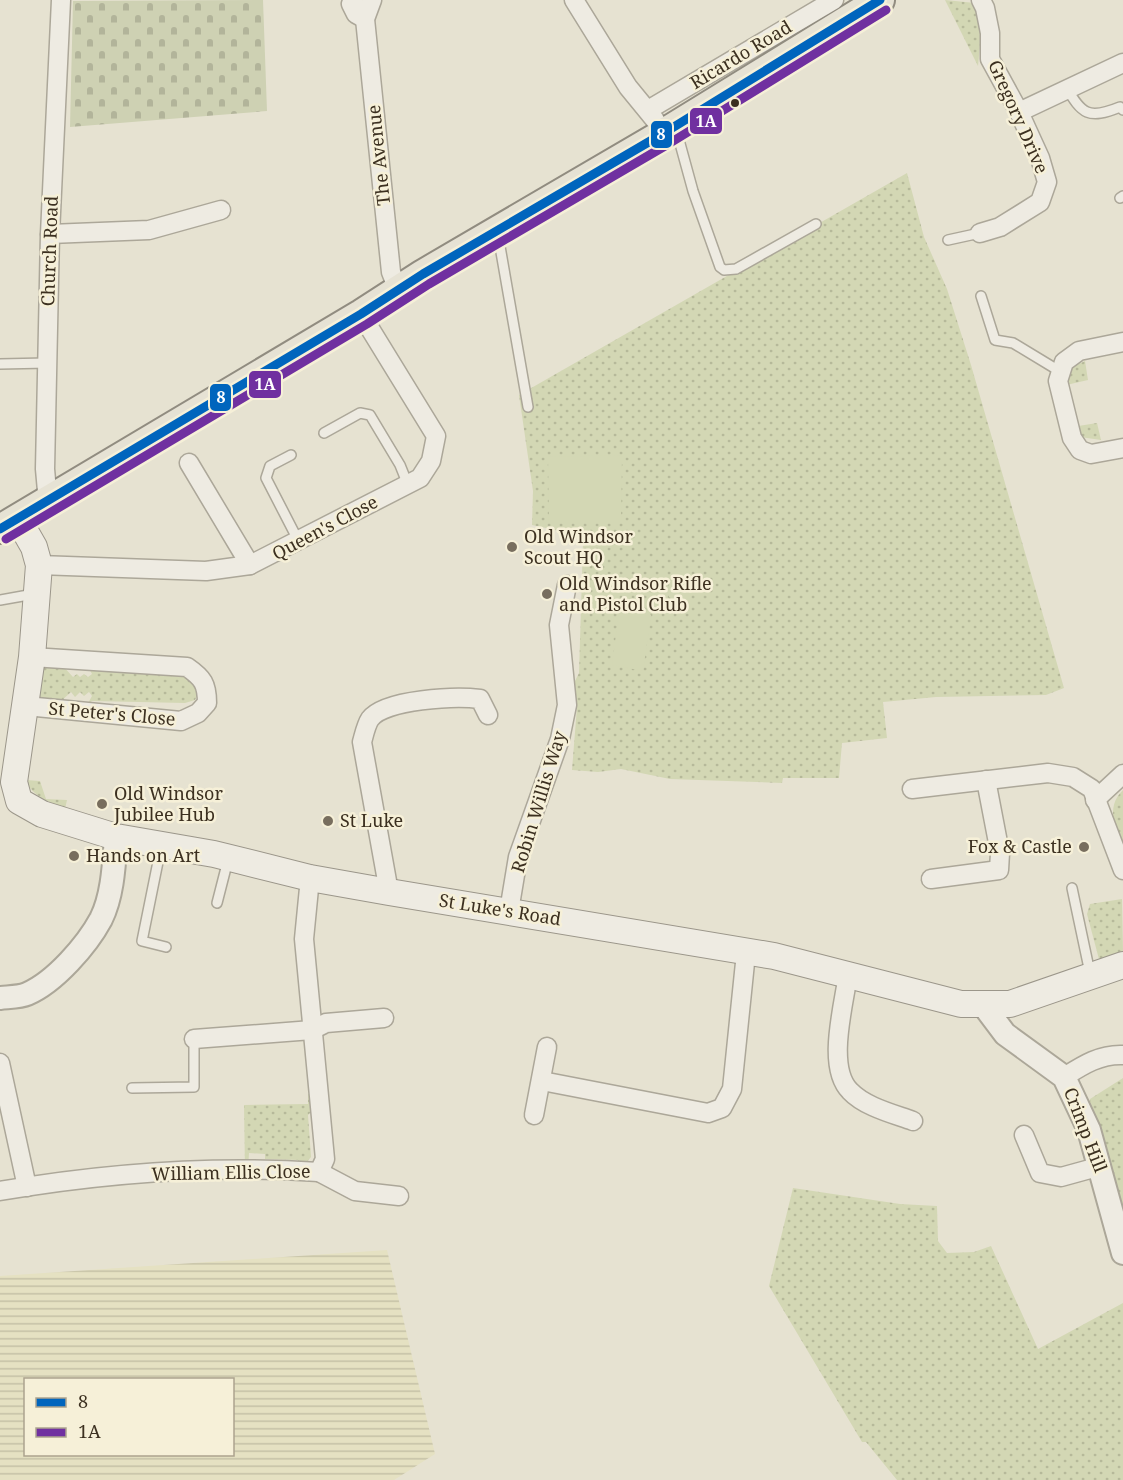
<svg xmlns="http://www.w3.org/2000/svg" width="1123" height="1480" font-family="'Noto Serif',serif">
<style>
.farmland{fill:url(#farmland-rules);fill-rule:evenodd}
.grass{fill:url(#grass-dots)}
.cemetery{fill:url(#cemetery-stones)}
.garden{fill:#d3d7b4}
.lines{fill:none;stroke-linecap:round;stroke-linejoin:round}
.service-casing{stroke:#aca799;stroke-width:12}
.minor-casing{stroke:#aca799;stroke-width:21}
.tertiary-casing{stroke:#aca799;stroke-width:26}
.secondary-casing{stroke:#9b968a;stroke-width:28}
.primary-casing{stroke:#918c80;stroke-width:32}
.service{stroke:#eeebe2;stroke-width:9}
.minor{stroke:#eeebe2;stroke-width:18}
.tertiary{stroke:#eeebe2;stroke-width:22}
.secondary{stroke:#eeebe2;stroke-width:26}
.primary{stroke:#e6e2d4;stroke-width:28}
.bus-1-casing{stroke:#f6f0d8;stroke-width:14}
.bus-2-casing{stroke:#f6f0d8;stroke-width:14}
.bus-1{stroke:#0065bd;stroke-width:9}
.bus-2{stroke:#7030a0;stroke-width:9}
.bus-dot{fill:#3c3020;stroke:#f6f0d8;stroke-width:2}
.poi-dot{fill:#786e5e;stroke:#f6f0d8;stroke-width:2}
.labels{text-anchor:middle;stroke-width:5;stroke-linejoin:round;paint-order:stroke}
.street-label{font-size:18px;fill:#3c3020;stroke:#f6f0d8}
.poi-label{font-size:18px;fill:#3c3020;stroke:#f6f0d8;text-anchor:start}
.line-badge{stroke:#f6f0d8;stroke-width:2}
.badge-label{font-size:16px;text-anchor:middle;font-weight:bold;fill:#fff}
</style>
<defs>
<pattern id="farmland-rules" width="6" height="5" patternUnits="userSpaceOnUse" patternTransform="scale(1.5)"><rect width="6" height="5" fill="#e5e1c2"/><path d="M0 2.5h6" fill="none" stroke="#c5c1a6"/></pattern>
<pattern id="grass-dots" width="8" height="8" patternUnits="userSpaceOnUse" patternTransform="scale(1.5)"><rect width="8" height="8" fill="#d3d7b4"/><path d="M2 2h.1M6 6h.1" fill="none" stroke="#b6b99a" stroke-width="1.8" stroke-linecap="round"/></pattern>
<pattern id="cemetery-stones" width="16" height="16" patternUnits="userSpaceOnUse" patternTransform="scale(1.5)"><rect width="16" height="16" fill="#ced1b3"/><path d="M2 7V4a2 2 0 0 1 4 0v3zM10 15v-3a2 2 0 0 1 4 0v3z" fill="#b2b49a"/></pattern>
</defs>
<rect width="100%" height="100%" fill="#e6e2d1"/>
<path class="farmland" d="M 387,1250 L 435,1454 L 394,1480 L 0,1480 L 0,1276 ZM 26,1380 L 232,1380 L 232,1454 L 26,1454 Z"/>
<g class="grass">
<path d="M 945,0 L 975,3 L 982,24 L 978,66 Z"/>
<path d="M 907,173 L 924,237 L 947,289 L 971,365 L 1064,688 L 1046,695 L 936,697 L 883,702 L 887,738 L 842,743 L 839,778 L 783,778 L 782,783 L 670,779 L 621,769 L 598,772 L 572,770 L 577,707 L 567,706 L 568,695 L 579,673 L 583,543 L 578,535 L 532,525 L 533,491 L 519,395 Z"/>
<path d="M 1085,361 L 1088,380 L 1062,386 L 1066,370 Z"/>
<path d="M 1097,423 L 1101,440 L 1080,437 L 1072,427 Z"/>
<path d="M 61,664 L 73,677 L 77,674 L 80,677 L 84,674 L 88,677 L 92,674 L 87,665 L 92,670 L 185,673 L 194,677 L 198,694 L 195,700 L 185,703 L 92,701 L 87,705 L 92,696 L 89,692 L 84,696 L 80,692 L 75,697 L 71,692 L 59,703 L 43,701 L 38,697 L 39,670 L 45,665 Z"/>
<path d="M 26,780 L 40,781 L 46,799 L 67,800 L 65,809 C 50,802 32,797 26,780 Z"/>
<path d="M 1123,790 L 1123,852 C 1117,830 1104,808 1123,790 Z"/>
<path d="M 1122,899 L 1123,953 L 1100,963 L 1087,914 L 1090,904 Z"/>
<path d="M 1123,1078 L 1123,1217 L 1088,1110 L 1090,1099 Z"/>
<path d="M 308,1094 L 313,1094 L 312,1111 L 308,1115 L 311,1157 L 302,1168 L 298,1167 L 298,1160 L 265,1159 L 265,1154 L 249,1153 L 248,1171 L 245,1171 L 244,1105 L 308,1104 Z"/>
<path d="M 793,1188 L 900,1204 L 937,1206 L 938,1241 L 947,1253 L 974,1252 L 991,1246 L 1038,1349 L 1123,1303 L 1123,1480 L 897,1480 L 866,1442 L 862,1442 L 769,1286 Z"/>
</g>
<path class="cemetery" d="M 263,0 L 267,111 L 70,127 L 73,1 Z"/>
<g class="garden">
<path d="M 622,455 L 621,523 L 549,523 L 548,457 Z"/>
<path d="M 680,571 L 692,574 L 695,584 L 691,595 L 679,601 L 669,597 C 667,584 669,578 680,571 Z"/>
<path d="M 622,609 L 648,612 L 651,615 L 643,671 L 612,665 L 619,611 Z"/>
</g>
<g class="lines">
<defs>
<g id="service">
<path d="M 1066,87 C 1082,114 1088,120 1120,107 L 1123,110"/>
<path d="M 676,129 L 693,191 L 720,267 L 724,270 L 736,269 L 816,224"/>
<path d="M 1120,198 L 1123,196"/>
<path d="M 498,235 L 528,407"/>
<path d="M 948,240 L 980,233"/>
<path d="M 981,296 L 995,340 L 1013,343 L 1061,372"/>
<path d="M 0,364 L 47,363"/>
<path d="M 324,433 L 360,413 L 370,415 L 400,465 L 408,485"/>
<path d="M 291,455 L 270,466 L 266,478 L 299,542"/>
<path d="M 0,600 L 34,594"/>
<path d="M 161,847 L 142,941 L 166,947"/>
<path d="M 1072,888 L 1090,973"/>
<path d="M 217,903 L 228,860"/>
<path d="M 132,1088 L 194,1087 L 194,1039"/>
</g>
<g id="minor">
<path d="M 354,0 L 351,4 L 356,14 L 365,19"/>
<path d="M 372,0 L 365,19 L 391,272 L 398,290"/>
<path d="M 574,0 L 628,87 L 655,120"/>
<path d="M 648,110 L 834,0"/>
<path d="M 1019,112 L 1123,63"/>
<path d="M 980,233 L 1000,227 L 1040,202 L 1047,182 L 1040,158 L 1019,112 L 990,59 L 990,33 L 985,8 L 981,0"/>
<path d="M 50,234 L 149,230 L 221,210"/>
<path d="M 1123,342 L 1079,351 L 1064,362 L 1058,381 L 1072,438 L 1080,450 L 1091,454 L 1123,448"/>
<path d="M 189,463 L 250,565"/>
<path d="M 48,502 L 45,469 L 50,234 L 61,0"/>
<path d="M 39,565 L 206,571 L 250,565 L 420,478 L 431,461 L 436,436 L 361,314"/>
<path d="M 26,706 L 181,721 L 198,713 L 207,703 C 207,684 203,678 187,667 L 32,657"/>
<path d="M 912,789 L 1048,773 L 1073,777 L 1092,789 L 1123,870"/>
<path d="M 1095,800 L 1123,774"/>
<path d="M 931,879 L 999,870 L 1000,853 L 986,780"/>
<path d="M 389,892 L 362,742 C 364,735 366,725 370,719 C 385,699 456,696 480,699 L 488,715"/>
<path d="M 509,911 L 518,857 L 560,739 L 567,705 L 559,625 L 567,585"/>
<path d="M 848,974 C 844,1005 826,1067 850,1091 C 865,1107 894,1114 913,1121"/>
<path d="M 194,1039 L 312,1030 L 326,1023 L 384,1018"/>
<path d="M 0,1063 L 27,1187"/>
<path d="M 1064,1077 C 1083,1065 1100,1054 1123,1055"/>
<path d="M 542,1081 L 708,1113 L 722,1108 L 732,1089 L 746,953"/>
<path d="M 534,1115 L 547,1047"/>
<path d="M 1024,1135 L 1040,1173 L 1061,1177 L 1101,1166"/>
<path d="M 319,1172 L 355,1191 L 399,1196"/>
<path d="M 0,1191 C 105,1173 213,1165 319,1172 L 325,1159 L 304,939 L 310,878"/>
</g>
<g id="tertiary">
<path d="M 0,998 C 9,997 20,997 27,994 C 55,982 87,945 101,919 C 113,895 114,863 116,837"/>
<path d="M 984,1006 L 1005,1034 L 1064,1077 L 1089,1130 L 1123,1253"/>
</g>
<path id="secondary" d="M 18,519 L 34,547 L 39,565 L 32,657 L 14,782 L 19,801 L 42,814 L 116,837 L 214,854 L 310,878 L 389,892 L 774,956 L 961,1004 L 1010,1004 L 1123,965"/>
<path id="primary" d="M 0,529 L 361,314 L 423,274 L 664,133 L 880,0"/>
</defs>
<use href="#service" class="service-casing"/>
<use href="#minor" class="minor-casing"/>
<use href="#tertiary" class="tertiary-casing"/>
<use href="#secondary" class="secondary-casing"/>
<use href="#primary" class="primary-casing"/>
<use href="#service" class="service"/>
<use href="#minor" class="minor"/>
<use href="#tertiary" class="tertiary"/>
<use href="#secondary" class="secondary"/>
<use href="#primary" class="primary"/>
<defs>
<path id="bus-1" d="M 0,529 L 361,314 L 423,274 L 664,133 L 880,0"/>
<path id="bus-2" d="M 6,539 L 367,324 L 429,284 L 670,143 L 886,10"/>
</defs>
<use href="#bus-1" class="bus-1-casing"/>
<use href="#bus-2" class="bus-2-casing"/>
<use href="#bus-1" class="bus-1"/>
<use href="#bus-2" class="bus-2"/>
</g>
<circle class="bus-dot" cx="735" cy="103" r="5"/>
<g class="poi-dot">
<circle cx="512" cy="547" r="6"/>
<circle cx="547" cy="594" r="6"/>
<circle cx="102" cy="804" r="6"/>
<circle cx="328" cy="821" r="6"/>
<circle cx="1084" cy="847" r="6"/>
<circle cx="74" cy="856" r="6"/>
</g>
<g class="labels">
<g class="street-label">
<text transform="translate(741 55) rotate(-31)" y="6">Ricardo Road</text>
<text transform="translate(1018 117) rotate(66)" y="6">Gregory Drive</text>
<text transform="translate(379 155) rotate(-96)" y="6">The Avenue</text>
<text transform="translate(50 251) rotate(-88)" y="6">Church Road</text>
<text transform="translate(325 528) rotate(-28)" y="6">Queen's Close</text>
<text transform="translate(112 714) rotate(5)" y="6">St Peter's Close</text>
<text transform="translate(539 802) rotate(-73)" y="6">Robin Willis Way</text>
<text transform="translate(500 910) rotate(9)" y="6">St Luke's Road</text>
<text transform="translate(1085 1130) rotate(69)" y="6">Crimp Hill</text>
<text transform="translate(231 1173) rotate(-1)" y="6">William Ellis Close</text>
</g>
<g class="poi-label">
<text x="524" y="543">Old Windsor<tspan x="524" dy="21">Scout HQ</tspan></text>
<text x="559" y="590">Old Windsor Rifle<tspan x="559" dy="21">and Pistol Club</tspan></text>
<text x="114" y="800">Old Windsor<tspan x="114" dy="21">Jubilee Hub</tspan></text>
<text x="340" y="827">St Luke</text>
<text x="1072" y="853" text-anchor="end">Fox &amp; Castle</text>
<text x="86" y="862">Hands on Art</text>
</g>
</g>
<g class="line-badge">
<rect x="689" y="107" width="34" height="28" rx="6" fill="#7030a0"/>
<rect x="650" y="120" width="23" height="29" rx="6" fill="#0065bd"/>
<rect x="248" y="370" width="34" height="29" rx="6" fill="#7030a0"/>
<rect x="209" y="383" width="23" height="29" rx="6" fill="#0065bd"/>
</g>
<g class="badge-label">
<text x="706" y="127">1A</text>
<text x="661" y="140">8</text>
<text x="265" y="390">1A</text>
<text x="221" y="403">8</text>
</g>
<rect x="24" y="1378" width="210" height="78" fill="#f6f0d8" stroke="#aca38e" stroke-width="1.5"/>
<rect x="36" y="1398" width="30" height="9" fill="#0065bd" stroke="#aca38e" stroke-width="1.5"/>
<text x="78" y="1408" font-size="18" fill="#3c3020">8</text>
<rect x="36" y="1428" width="30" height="9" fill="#7030a0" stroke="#aca38e" stroke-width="1.5"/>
<text x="78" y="1438" font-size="18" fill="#3c3020">1A</text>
</svg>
